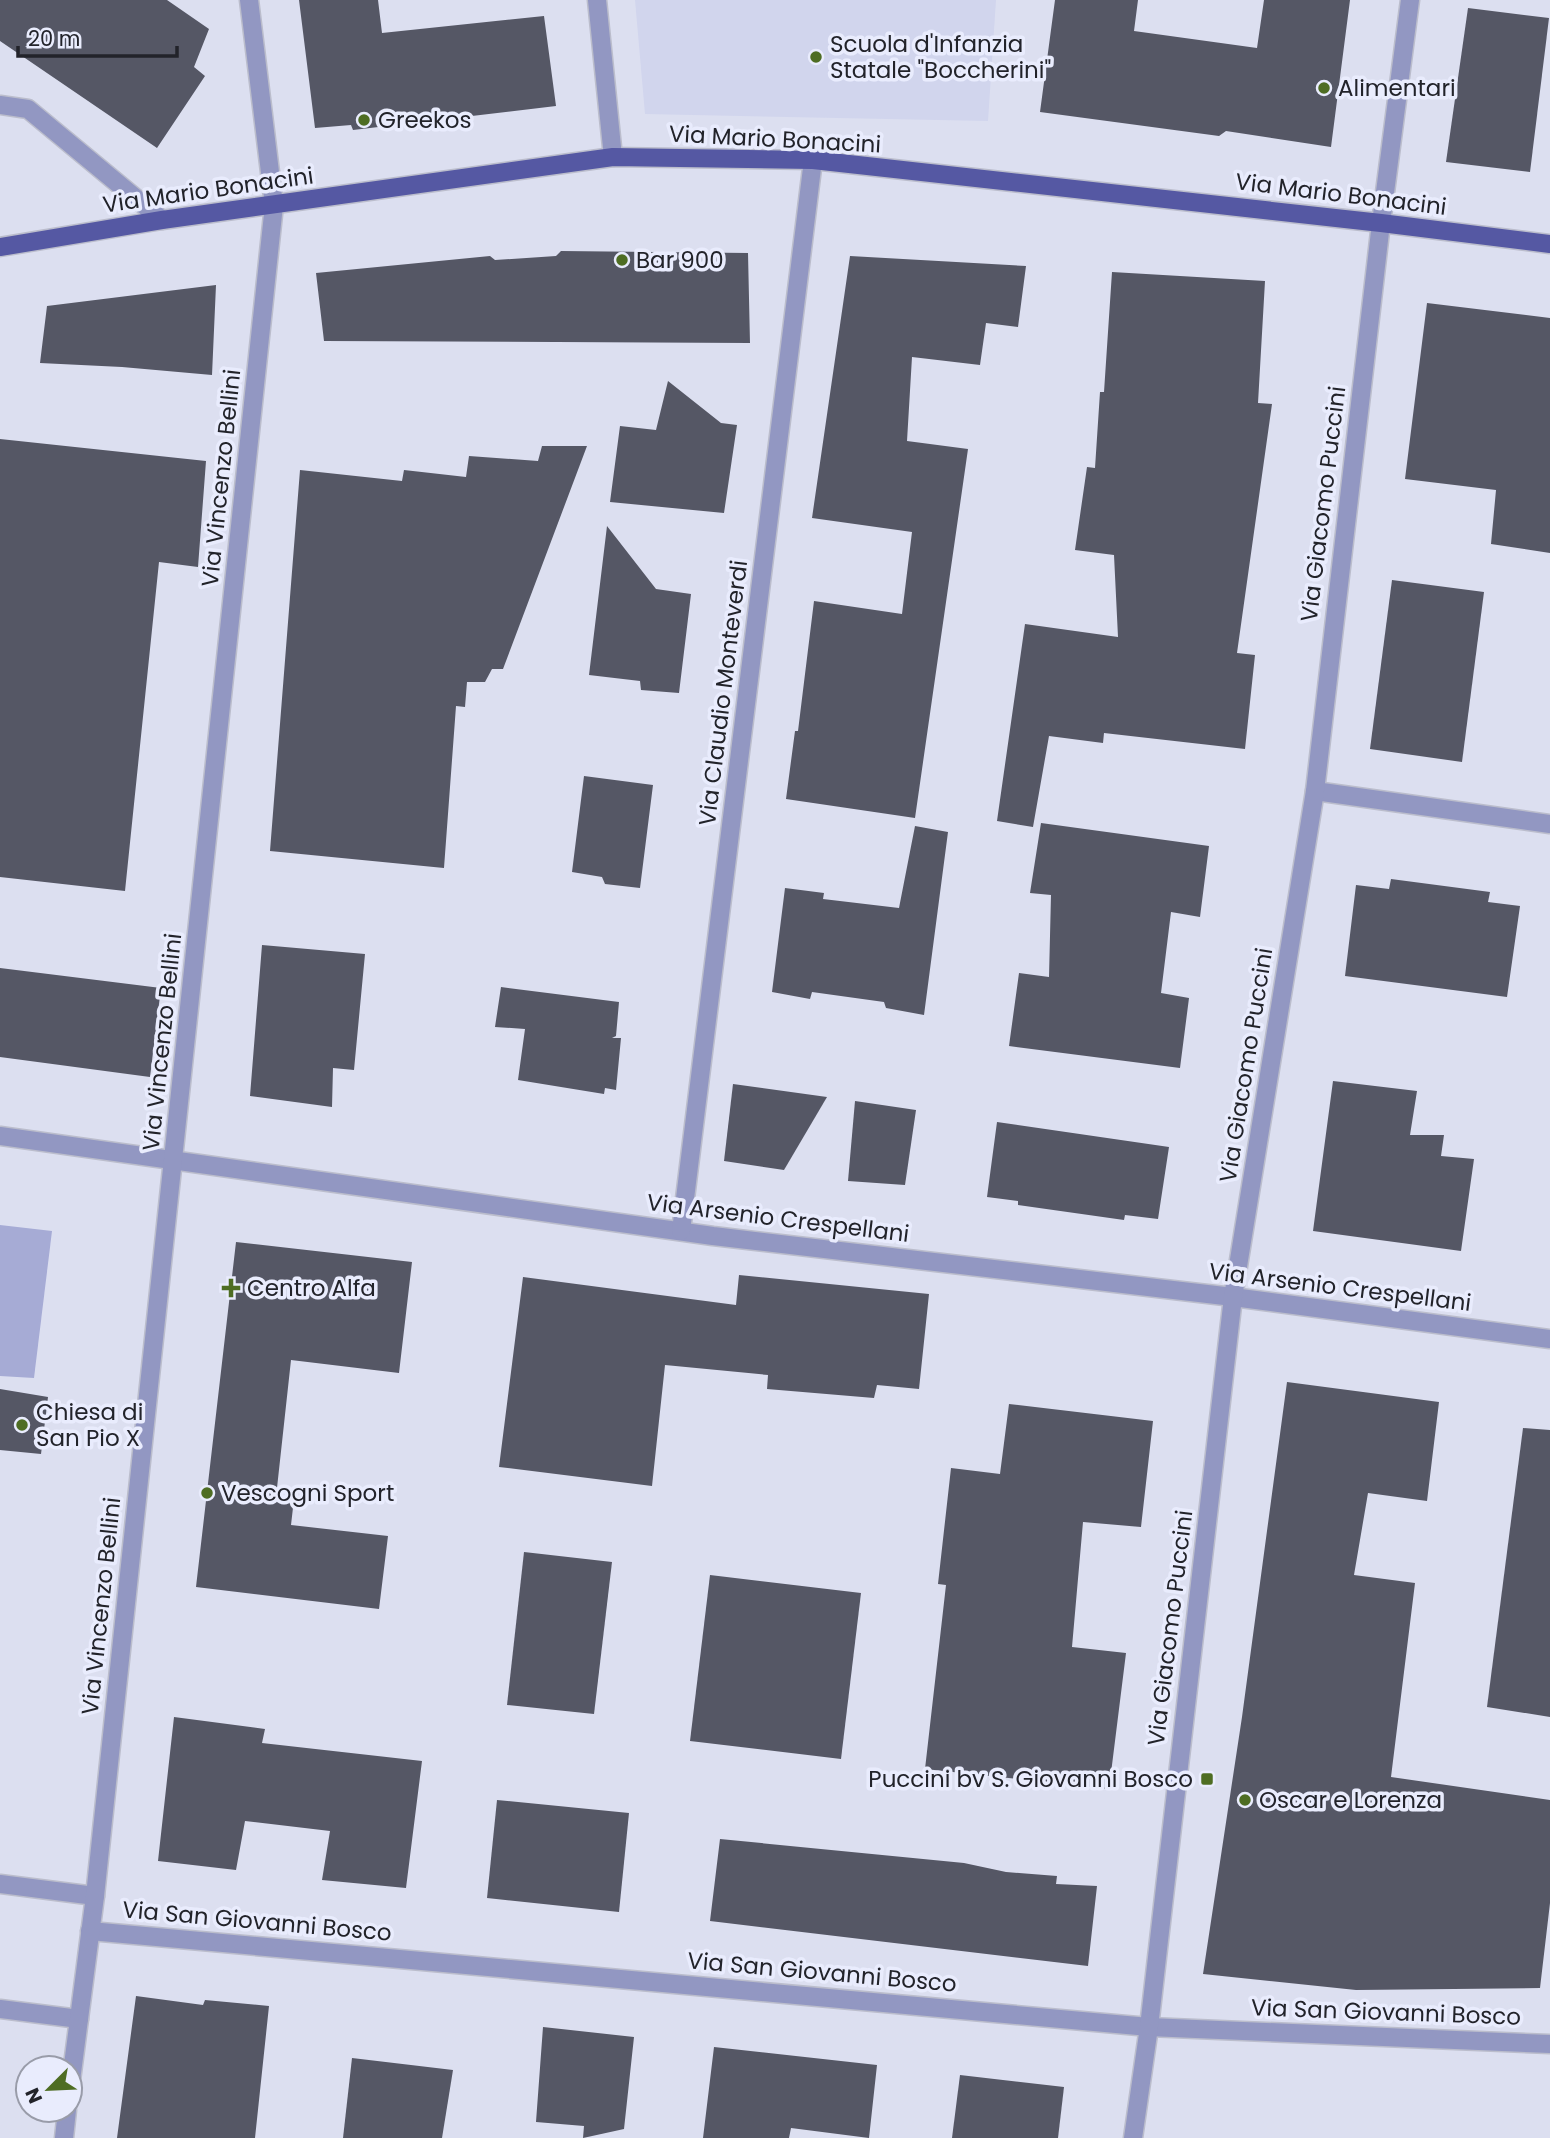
<svg xmlns="http://www.w3.org/2000/svg" width="1550" height="2138" font-family="Poppins,sans-serif">
<style>
.built{fill:#d1d5ed}
.green{fill:#a6abd5}
.building{fill:#555765}
.lines{fill:none;stroke-linecap:round;stroke-linejoin:round}
.minor-casing{stroke:#bbbdcc;stroke-width:21}
.major-casing{stroke:#bbbdcc;stroke-width:21}
.minor{stroke:#9297c2;stroke-width:18}
.major{stroke:#5558a3;stroke-width:18}
.poi-dot{fill:#4e6d23;stroke:#e9ecfd;stroke-width:2.5}
.labels{text-anchor:middle;stroke-width:7;stroke-linejoin:round;paint-order:stroke}
.poi-label{font-size:23px;fill:#22232a;stroke:#e9ecfd;text-anchor:start}
.street-label{font-size:23px;fill:#22232a;stroke:#e9ecfd}
</style>
<rect width="100%" height="100%" fill="#dcdff0"/>
<path class="built" d="M 635,0 L 996,0 L 988,121 L 645,114 Z"/>
<path class="green" d="M 0,1225 L 52,1231 L 34,1378 L 0,1376 Z"/>
<g class="building">
<path d="M 0,0 L 167,0 L 209,29 L 194,67 L 205,76 L 157,148 L 0,41 Z"/>
<path d="M 299,0 L 378,0 L 382,33 L 544,16 L 556,106 L 353,130 L 351,125 L 315,128 Z"/>
<path d="M 1055,0 L 1138,0 L 1134,31 L 1257,48 L 1264,0 L 1350,0 L 1331,147 L 1226,131 L 1219,136 L 1040,112 Z"/>
<path d="M 1468,8 L 1549,18 L 1530,172 L 1446,162 Z"/>
<path d="M 561,251 L 748,253 L 750,343 L 324,341 L 316,273 L 490,256 L 495,260 L 556,256 Z"/>
<path d="M 850,256 L 1026,266 L 1018,327 L 986,323 L 980,365 L 912,357 L 907,441 L 968,449 L 915,818 L 786,799 L 795,731 L 798,731 L 814,601 L 902,614 L 912,532 L 812,518 Z"/>
<path d="M 1112,272 L 1265,281 L 1258,403 L 1272,404 L 1237,653 L 1255,655 L 1245,749 L 1104,733 L 1103,743 L 1049,736 L 1033,827 L 997,821 L 1025,624 L 1118,637 L 1114,555 L 1075,550 L 1087,467 L 1095,468 L 1100,392 L 1104,392 Z"/>
<path d="M 216,285 L 212,375 L 122,367 L 40,363 L 47,306 Z"/>
<path d="M 1427,303 L 1550,318 L 1550,553 L 1491,544 L 1496,490 L 1405,479 Z"/>
<path d="M 668,381 L 721,423 L 737,425 L 724,513 L 610,502 L 620,426 L 656,430 Z"/>
<path d="M 0,439 L 206,461 L 198,567 L 159,562 L 125,891 L 0,877 Z"/>
<path d="M 542,446 L 587,446 L 503,669 L 492,669 L 485,682 L 467,682 L 465,707 L 456,706 L 444,868 L 270,851 L 300,470 L 402,481 L 404,470 L 466,477 L 469,456 L 538,461 Z"/>
<path d="M 607,526 L 656,589 L 691,594 L 679,693 L 641,690 L 640,681 L 589,675 Z"/>
<path d="M 1392,580 L 1484,592 L 1462,762 L 1370,749 Z"/>
<path d="M 584,776 L 653,785 L 640,888 L 605,884 L 602,877 L 572,872 Z"/>
<path d="M 1041,823 L 1209,846 L 1200,917 L 1171,912 L 1161,993 L 1189,998 L 1180,1068 L 1009,1046 L 1019,973 L 1049,977 L 1051,895 L 1030,893 Z"/>
<path d="M 915,826 L 948,832 L 924,1015 L 886,1008 L 884,1002 L 812,992 L 810,999 L 772,992 L 785,888 L 824,893 L 823,899 L 899,908 Z"/>
<path d="M 1391,879 L 1490,892 L 1488,902 L 1520,906 L 1507,997 L 1345,976 L 1356,885 L 1389,889 Z"/>
<path d="M 262,945 L 365,954 L 354,1070 L 333,1068 L 332,1107 L 250,1096 Z"/>
<path d="M 0,968 L 161,988 L 150,1077 L 0,1057 Z"/>
<path d="M 501,987 L 619,1002 L 616,1036 L 612,1038 L 621,1038 L 616,1090 L 605,1088 L 604,1094 L 518,1080 L 525,1029 L 495,1027 Z"/>
<path d="M 1333,1081 L 1417,1091 L 1410,1135 L 1444,1135 L 1441,1156 L 1474,1159 L 1461,1251 L 1313,1231 Z"/>
<path d="M 733,1084 L 827,1097 L 784,1170 L 724,1161 Z"/>
<path d="M 855,1101 L 916,1110 L 905,1185 L 848,1181 Z"/>
<path d="M 997,1122 L 1169,1147 L 1158,1219 L 1125,1215 L 1124,1220 L 1018,1205 L 1018,1201 L 987,1197 Z"/>
<path d="M 236,1242 L 412,1262 L 399,1373 L 291,1360 L 276,1497 L 294,1499 L 291,1525 L 388,1536 L 379,1609 L 196,1587 Z"/>
<path d="M 739,1275 L 929,1294 L 919,1389 L 877,1385 L 874,1398 L 767,1389 L 768,1375 L 665,1365 L 652,1486 L 499,1467 L 523,1277 L 736,1305 Z"/>
<path d="M 1287,1382 L 1439,1402 L 1427,1501 L 1368,1493 L 1354,1575 L 1415,1583 L 1391,1777 L 1550,1800 L 1550,1903 L 1540,1988 L 1356,1990 L 1203,1974 L 1242,1717 Z"/>
<path d="M 0,1389 L 48,1397 L 41,1454 L 0,1450 Z"/>
<path d="M 1009,1404 L 1153,1421 L 1141,1527 L 1083,1522 L 1072,1647 L 1126,1653 L 1109,1789 L 925,1769 L 946,1585 L 938,1584 L 951,1468 L 1000,1474 Z"/>
<path d="M 1523,1428 L 1550,1430 L 1550,1717 L 1487,1707 Z"/>
<path d="M 524,1552 L 612,1562 L 594,1714 L 507,1705 Z"/>
<path d="M 710,1575 L 861,1593 L 841,1759 L 690,1741 Z"/>
<path d="M 174,1717 L 265,1729 L 262,1743 L 422,1761 L 406,1888 L 322,1880 L 330,1831 L 245,1821 L 236,1870 L 158,1861 Z"/>
<path d="M 497,1800 L 629,1813 L 619,1912 L 487,1898 Z"/>
<path d="M 720,1839 L 964,1863 L 1006,1872 L 1057,1876 L 1056,1884 L 1097,1886 L 1088,1966 L 710,1921 Z"/>
<path d="M 136,1996 L 203,2005 L 205,2000 L 269,2006 L 255,2138 L 117,2138 Z"/>
<path d="M 543,2027 L 634,2037 L 624,2129 L 583,2138 L 584,2126 L 536,2122 Z"/>
<path d="M 714,2047 L 877,2065 L 869,2138 L 791,2128 L 789,2138 L 703,2138 Z"/>
<path d="M 352,2058 L 453,2070 L 442,2138 L 343,2138 Z"/>
<path d="M 960,2075 L 1064,2087 L 1058,2138 L 952,2138 Z"/>
</g>
<g class="lines">
<defs>
<g id="minor">
<path d="M 597,0 L 613,157"/>
<path d="M 0,105 L 28,109 L 162,220"/>
<path d="M 1315,791 L 1550,824"/>
<path d="M 0,1136 L 713,1236 L 1233,1297 L 1550,1339"/>
<path d="M 681,1231 L 813,160"/>
<path d="M 0,1884 L 95,1896"/>
<path d="M 90,1931 L 1149,2027 L 1550,2044"/>
<path d="M 0,2009 L 79,2019"/>
<path d="M 70,2088 L 95,1896 L 274,205 L 249,0"/>
<path d="M 64,2138 L 67,2110"/>
<path d="M 1133,2138 L 1149,2027 L 1233,1297 L 1315,791 L 1381,223 L 1410,0"/>
</g>
<path id="major" d="M 0,247 L 162,220 L 613,157 L 813,160 L 1381,223 L 1550,244"/>
</defs>
<use href="#minor" class="minor-casing"/>
<use href="#major" class="major-casing"/>
<use href="#minor" class="minor"/>
<use href="#major" class="major"/>
</g>
<g class="poi-dot">
<circle cx="816" cy="57" r="7"/>
<circle cx="1324" cy="88" r="7"/>
<circle cx="364" cy="120" r="7"/>
<circle cx="622" cy="260" r="7"/>
<path d="M227.5 1277.5h7v7h7v7h-7v7h-7v-7h-7v-7h7z"/>
<circle cx="22" cy="1425" r="7"/>
<circle cx="207" cy="1493" r="7"/>
<rect x="1200" y="1772" width="14" height="14" rx="3.5"/>
<circle cx="1245" cy="1800" r="7"/>
</g>
<g class="labels">
<g class="poi-label">
<text x="830" y="52">Scuola d'Infanzia<tspan x="830" dy="26">Statale "Boccherini"</tspan></text>
<text x="1338" y="96">Alimentari</text>
<text x="378" y="128">Greekos</text>
<text x="636" y="268">Bar 900</text>
<text x="247" y="1296">Centro Alfa</text>
<text x="36" y="1420">Chiesa di<tspan x="36" dy="26">San Pio X</tspan></text>
<text x="221" y="1501">Vescogni Sport</text>
<text x="1193" y="1787" text-anchor="end">Puccini bv S. Giovanni Bosco</text>
<text x="1259" y="1808">Oscar e Lorenza</text>
</g>
<g class="street-label">
<text transform="translate(775 139) rotate(3)" y="8">Via Mario Bonacini</text>
<text transform="translate(208 190) rotate(-8)" y="8">Via Mario Bonacini</text>
<text transform="translate(1341 194) rotate(7)" y="8">Via Mario Bonacini</text>
<text transform="translate(221 478) rotate(-84)" y="8">Via Vincenzo Bellini</text>
<text transform="translate(1323 504) rotate(-83)" y="8">Via Giacomo Puccini</text>
<text transform="translate(723 693) rotate(-83)" y="8">Via Claudio Monteverdi</text>
<text transform="translate(162 1042) rotate(-84)" y="8">Via Vincenzo Bellini</text>
<text transform="translate(1246 1065) rotate(-81)" y="8">Via Giacomo Puccini</text>
<text transform="translate(778 1218) rotate(7)" y="8">Via Arsenio Crespellani</text>
<text transform="translate(1340 1287) rotate(7)" y="8">Via Arsenio Crespellani</text>
<text transform="translate(101 1606) rotate(-84)" y="8">Via Vincenzo Bellini</text>
<text transform="translate(1170 1628) rotate(-83)" y="8">Via Giacomo Puccini</text>
<text transform="translate(257 1921) rotate(5)" y="8">Via San Giovanni Bosco</text>
<text transform="translate(822 1972) rotate(5)" y="8">Via San Giovanni Bosco</text>
<text transform="translate(1386 2012) rotate(2)" y="8">Via San Giovanni Bosco</text>
</g>
</g>
<g transform="translate(49 2089) rotate(246)"><circle r="33" fill="#e9ecfd" stroke="#999ca9" stroke-width="2"/>
<path d="M0-5L12 26L0 18L-12 26Z" fill="#4e6d23"/>
<text y="-10" font-size="19" font-weight="bold" text-anchor="middle" fill="#22232a">N</text>
</g>
<path d="M18 46v10h159v-10" fill="none" stroke="#22232a" stroke-width="3.5"/>
<text x="28" y="46" font-size="21" fill="#22232a" stroke="#e9ecfd" stroke-width="5" paint-order="stroke">20 m</text>
</svg>
